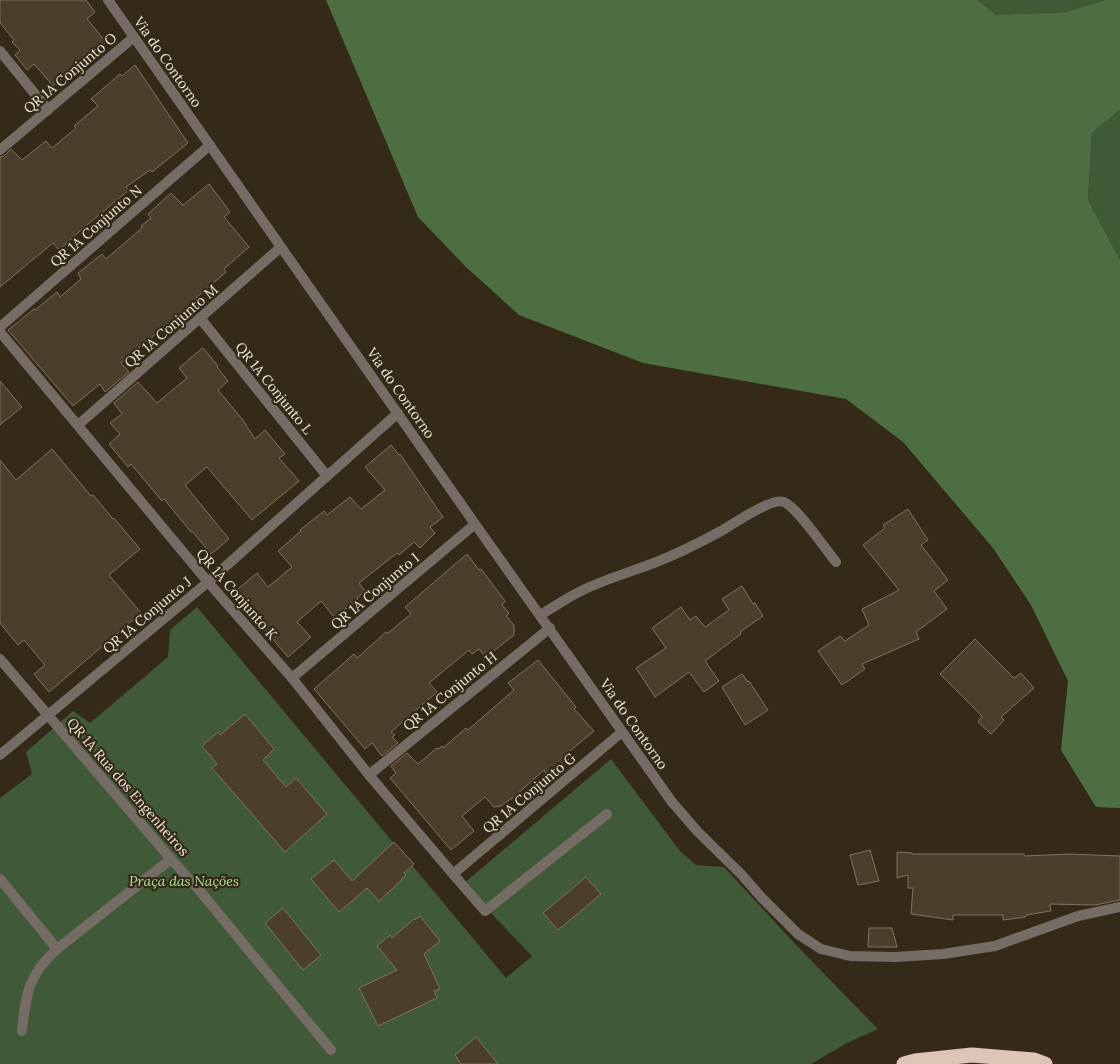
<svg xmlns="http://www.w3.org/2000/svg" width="1120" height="1064" font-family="Lora,serif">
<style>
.green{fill:#405937}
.forest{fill:#4d6e41}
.building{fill:#4b3f2c;stroke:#7f725d}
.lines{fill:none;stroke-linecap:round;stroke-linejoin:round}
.lane{stroke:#766c66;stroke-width:10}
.street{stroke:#766c66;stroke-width:10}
.highway{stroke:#dec6b7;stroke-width:15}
.labels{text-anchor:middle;stroke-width:4.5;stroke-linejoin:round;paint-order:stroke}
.street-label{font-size:14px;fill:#efe7dc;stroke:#352a17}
.park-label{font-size:14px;font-style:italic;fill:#ace099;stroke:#352a17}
</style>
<rect width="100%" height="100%" fill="#352a17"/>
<g class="green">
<path d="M 978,0 L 1105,0 L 1065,12 L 996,15 Z"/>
<path d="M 1120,110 L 1120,260 L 1088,200 L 1092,133 Z"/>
<path d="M 197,607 L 506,978 L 532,956 L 463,884 L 611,759 L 680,851 L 696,865 L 724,867 L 797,946 L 878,1029 L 847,1043 L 811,1064 L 0,1064 L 0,798 L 32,774 L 26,752 L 73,711 L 90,723 L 168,657 L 170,630 Z"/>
</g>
<path class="forest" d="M 326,0 L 978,0 L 996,15 L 1065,12 L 1105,0 L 1120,0 L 1120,110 L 1092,133 L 1088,200 L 1120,260 L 1120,808 L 1096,807 L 1061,750 L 1068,681 L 1031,605 L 993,548 L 903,442 L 846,399 L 643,363 L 519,315 L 466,267 L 418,217 Z"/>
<g class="building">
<path d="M 0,0 L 86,0 L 95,12 L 87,19 L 106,42 L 53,86 L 34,64 L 27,70 L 15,55 L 20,50 L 12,42 L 14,40 L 0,23 Z"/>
<path d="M 135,65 L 188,143 L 152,172 L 150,170 L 126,187 L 129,190 L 82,229 L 59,250 L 53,243 L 0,287 L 0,157 L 4,156 L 11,149 L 22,160 L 46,141 L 52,148 L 76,128 L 74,126 L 98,106 L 91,99 L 120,74 L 122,76 Z"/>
<path d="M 209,184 L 230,212 L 224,217 L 249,247 L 224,269 L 226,272 L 196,298 L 197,300 L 121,363 L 129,372 L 105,392 L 100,384 L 73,406 L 8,330 L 34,309 L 35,310 L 57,292 L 60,297 L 81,279 L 78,273 L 102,254 L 106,259 L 142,228 L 141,226 L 151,218 L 148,214 L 171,193 L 183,205 Z"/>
<path d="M 203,348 L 218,366 L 217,367 L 228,381 L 218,390 L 242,419 L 255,439 L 265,430 L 285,454 L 279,458 L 299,481 L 252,520 L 207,467 L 185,485 L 229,539 L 211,554 L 192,531 L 191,532 L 164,499 L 162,501 L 131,464 L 128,467 L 109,444 L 120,434 L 110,423 L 122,414 L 114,403 L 138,382 L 157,403 L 187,378 L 179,368 L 195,354 Z"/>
<path d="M 0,381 L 22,407 L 0,425 Z"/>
<path d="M 391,445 L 399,455 L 400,454 L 443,517 L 430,527 L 435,533 L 420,548 L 414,542 L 399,555 L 397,553 L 359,583 L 365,591 L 357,598 L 358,599 L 335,618 L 321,601 L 297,622 L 311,637 L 288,657 L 233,593 L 257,573 L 268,587 L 292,567 L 278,551 L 301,531 L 300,530 L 324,511 L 327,515 L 350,497 L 361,509 L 385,490 L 365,467 Z"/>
<path d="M 52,449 L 91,496 L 93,495 L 113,519 L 114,518 L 140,549 L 109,575 L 141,613 L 49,692 L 34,674 L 45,665 L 24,640 L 18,645 L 0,623 L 0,460 L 16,480 Z"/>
<path d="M 908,509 L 928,540 L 921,545 L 948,580 L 934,591 L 947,609 L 916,632 L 919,639 L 862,664 L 865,669 L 842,685 L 818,651 L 840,636 L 845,641 L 869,625 L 862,609 L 899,590 L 863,545 L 885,528 L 883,525 Z"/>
<path d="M 467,554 L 479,570 L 481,569 L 505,601 L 502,605 L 509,613 L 506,616 L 514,625 L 514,635 L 486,657 L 479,649 L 472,654 L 469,650 L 429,683 L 437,692 L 391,732 L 395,735 L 392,737 L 398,743 L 382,756 L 372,743 L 365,749 L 314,689 L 354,654 L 357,658 L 386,632 L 388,633 L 411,614 L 405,607 Z"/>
<path d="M 742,586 L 753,604 L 755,603 L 763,616 L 740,632 L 741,634 L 705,661 L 719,681 L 704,692 L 689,672 L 655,697 L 636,668 L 666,648 L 652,628 L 681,607 L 690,620 L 696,616 L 705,627 L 729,610 L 722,599 Z"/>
<path d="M 975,639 L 1014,678 L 1021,673 L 1034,688 L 1001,717 L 1004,720 L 991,734 L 978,722 L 982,716 L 940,674 Z"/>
<path d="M 538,660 L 576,707 L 574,709 L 594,731 L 565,755 L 569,760 L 548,778 L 544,770 L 515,796 L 501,806 L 494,807 L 485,797 L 462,816 L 474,831 L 451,850 L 390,778 L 396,773 L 391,766 L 407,753 L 418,764 L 437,748 L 438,749 L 442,746 L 443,748 L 466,728 L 468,730 L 514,690 L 508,683 Z"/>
<path d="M 742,674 L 748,682 L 749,681 L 768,710 L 745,725 L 722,687 Z"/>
<path d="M 245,714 L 274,749 L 263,760 L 286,787 L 296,778 L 327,814 L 285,852 L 212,768 L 217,764 L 202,746 L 218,732 L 220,735 Z"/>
<path d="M 394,842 L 414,864 L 404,873 L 406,875 L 401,879 L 402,880 L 379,901 L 367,888 L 339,912 L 311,879 L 334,860 L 352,881 Z"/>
<path d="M 870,850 L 879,881 L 858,885 L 850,855 Z"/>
<path d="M 897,852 L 912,853 L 912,854 L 1024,854 L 1025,856 L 1069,854 L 1120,856 L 1120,900 L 1095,905 L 1050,904 L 1051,911 L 1026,915 L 1026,917 L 1003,920 L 1003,915 L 953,915 L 953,920 L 911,914 L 913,888 L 908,888 L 908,875 L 897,878 Z"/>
<path d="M 586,877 L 601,894 L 558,930 L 543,913 Z"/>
<path d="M 283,908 L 321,955 L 303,970 L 265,923 Z"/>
<path d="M 420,916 L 440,941 L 424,954 L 440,989 L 434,991 L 437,998 L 378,1026 L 359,988 L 397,970 L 377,946 L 390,935 L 392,938 L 414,919 L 415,920 Z"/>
<path d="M 869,928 L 892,928 L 897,947 L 868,947 Z"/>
<path d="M 476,1037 L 485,1048 L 498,1064 L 461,1064 L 455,1055 Z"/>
</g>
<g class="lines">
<g class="lane">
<path d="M 453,874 L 485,911 L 607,814"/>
<path d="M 0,879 L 57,949"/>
<path d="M 22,1031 C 26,994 28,975 57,949 L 171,859"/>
</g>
<g class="street">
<path d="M 108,0 L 475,524 L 672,802 L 698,832 L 741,874 L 761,897 L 798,934 L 821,949 L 850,956 L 895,957 L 943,954 L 995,946 L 1078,916 L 1120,907"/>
<path d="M 0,51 L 48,110"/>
<path d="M 0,150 L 134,37"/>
<path d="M 200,318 L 327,476"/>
<path d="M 0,327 L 210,145"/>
<path d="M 0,332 L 208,582 L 292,678 L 369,775 L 453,874 L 622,732"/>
<path d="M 78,425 L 281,247"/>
<path d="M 540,615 C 554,607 568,597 583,590 C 606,579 630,572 654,563 C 677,554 701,542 723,530 C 735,523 772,497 784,502 C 798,508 825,549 836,562"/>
<path d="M 0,659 L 171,859 L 199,890 L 331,1050"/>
<path d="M 292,678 L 475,524"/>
<path d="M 0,755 L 208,582 L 398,413"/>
<path d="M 369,775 L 550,628"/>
</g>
<path class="highway" d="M 904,1064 L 915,1061 L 972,1055 L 1034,1060 L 1045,1064"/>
</g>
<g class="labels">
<g class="street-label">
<text transform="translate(168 62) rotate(55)" y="5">Via do Contorno</text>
<text transform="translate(70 73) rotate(-40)" y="5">QR 1A Conjunto O</text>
<text transform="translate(96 226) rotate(-41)" y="5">QR 1A Conjunto N</text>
<text transform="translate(171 326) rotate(-41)" y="5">QR 1A Conjunto M</text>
<text transform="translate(274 388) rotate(51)" y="5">QR 1A Conjunto L</text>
<text transform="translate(401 393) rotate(55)" y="5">Via do Contorno</text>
<text transform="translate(375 591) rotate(-40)" y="5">QR 1A Conjunto I</text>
<text transform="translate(237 594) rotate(49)" y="5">QR 1A Conjunto K</text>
<text transform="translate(147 615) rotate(-40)" y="5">QR 1A Conjunto J</text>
<text transform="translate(450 691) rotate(-39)" y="5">QR 1A Conjunto H</text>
<text transform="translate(634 724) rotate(55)" y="5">Via do Contorno</text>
<text transform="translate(128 787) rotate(49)" y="5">QR 1A Rua dos Engenheiros</text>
<text transform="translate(529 793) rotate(-40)" y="5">QR 1A Conjunto G</text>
</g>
<g class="park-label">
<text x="184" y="886">Praça das Nações</text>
</g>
</g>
</svg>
